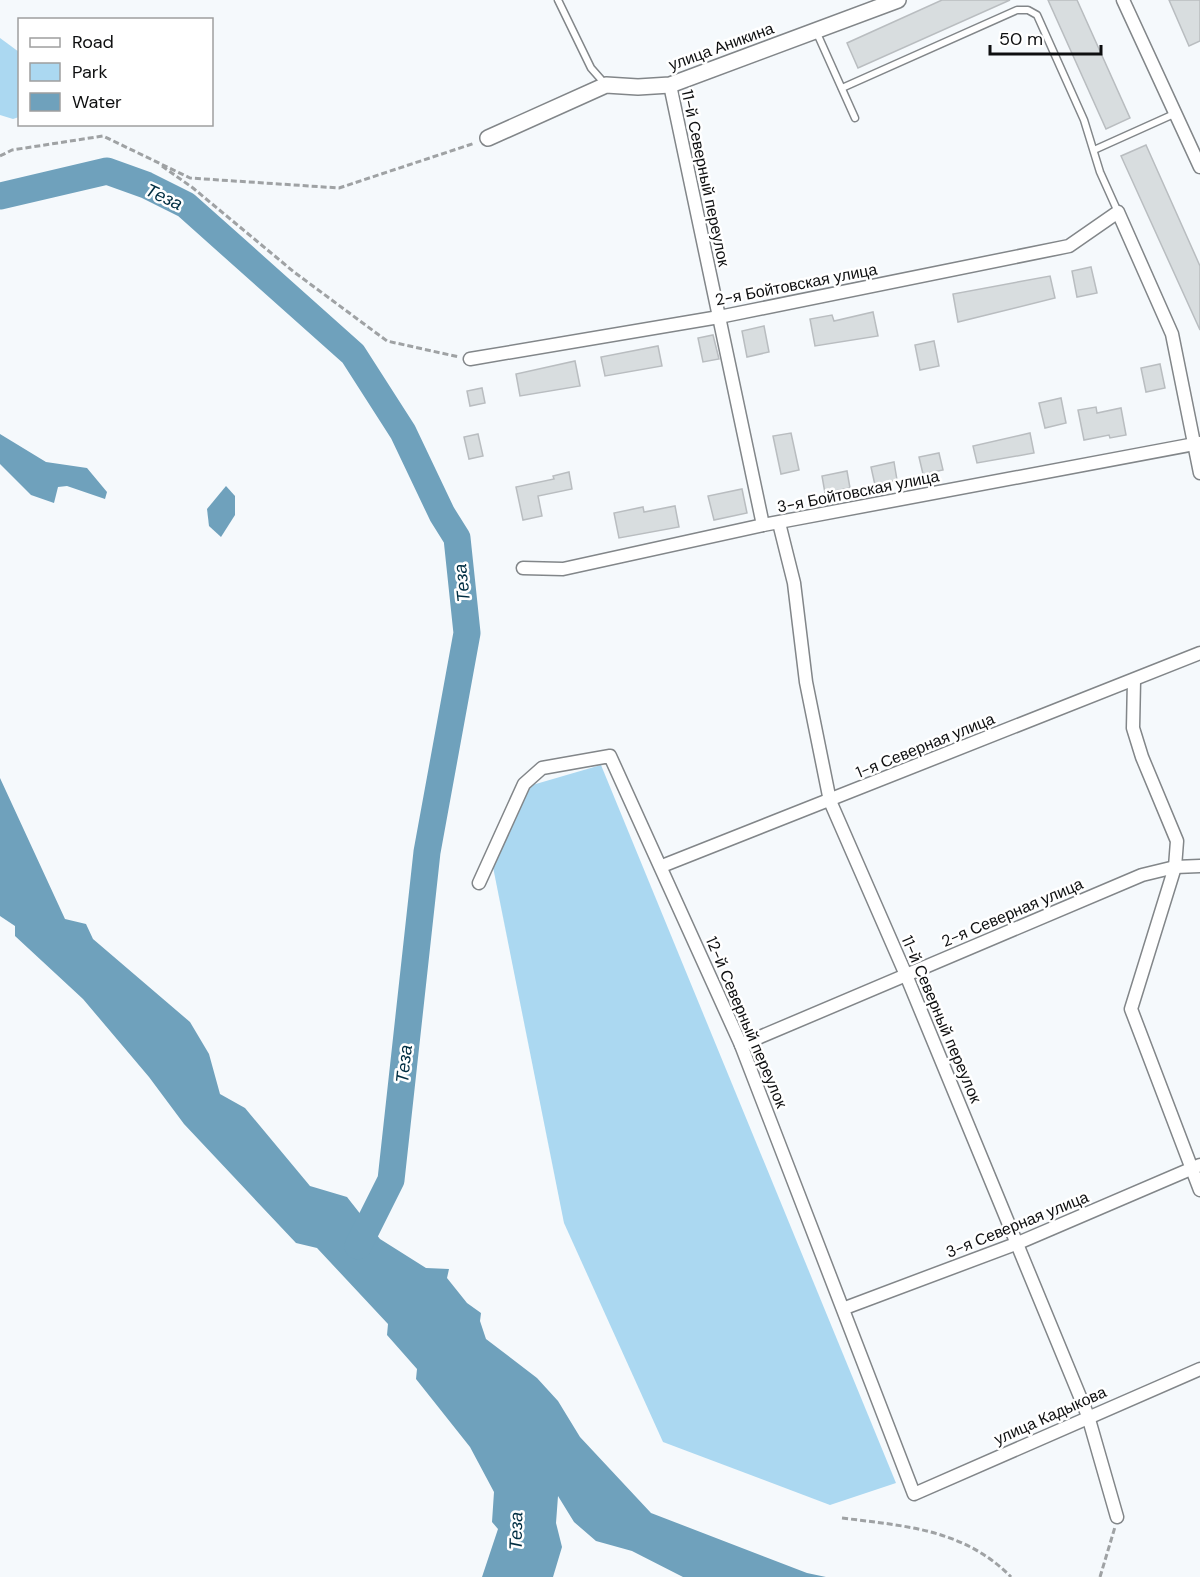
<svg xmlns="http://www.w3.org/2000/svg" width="1200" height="1577" font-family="'DM Sans',sans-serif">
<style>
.green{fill:#abd8f1}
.water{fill:#6fa1bc}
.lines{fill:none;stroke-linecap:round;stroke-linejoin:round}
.river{stroke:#6fa1bc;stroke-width:27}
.building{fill:#d8dddf;stroke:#b9bdc0;stroke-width:1.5}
.service-casing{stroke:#828689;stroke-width:9}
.minor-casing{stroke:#828689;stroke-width:15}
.tertiary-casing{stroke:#828689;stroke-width:18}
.path{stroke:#9fa2a4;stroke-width:3;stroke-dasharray:6 3;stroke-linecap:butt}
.service{stroke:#fff;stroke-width:6}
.minor{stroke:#fff;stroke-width:12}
.tertiary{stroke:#fff;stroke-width:15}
.labels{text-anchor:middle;stroke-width:5;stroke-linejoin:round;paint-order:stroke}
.street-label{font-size:16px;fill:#0e0f10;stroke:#fff}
.water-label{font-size:18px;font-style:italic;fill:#002e42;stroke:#fff}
</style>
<rect width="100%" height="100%" fill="#f5f9fc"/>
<g class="green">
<path d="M 0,38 L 19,52 L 19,117 L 13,119 L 0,115 Z"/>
<path d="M 601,765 L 896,1483 L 830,1505 L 663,1442 L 564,1223 L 491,857 L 522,788 Z"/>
</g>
<g class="water">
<path d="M 0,434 L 46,462 L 87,468 L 107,492 L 105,499 L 67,486 L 58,487 L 54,503 L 31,495 L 0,464 Z"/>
<path d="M 226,486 L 235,496 L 235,515 L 221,537 L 209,526 L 207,509 Z"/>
<path d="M 0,778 L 65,919 L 86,924 L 93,939 L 190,1022 L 209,1054 L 220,1094 L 245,1108 L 310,1186 L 347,1197 L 380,1239 L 426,1268 L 449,1269 L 447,1278 L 467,1303 L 481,1313 L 480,1321 L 486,1339 L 537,1378 L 558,1401 L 580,1437 L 651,1513 L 807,1573 L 826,1577 L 683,1577 L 632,1551 L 596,1541 L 574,1522 L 558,1496 L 556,1523 L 562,1547 L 553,1577 L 482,1577 L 498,1529 L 492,1522 L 494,1492 L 470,1447 L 416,1379 L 417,1369 L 387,1335 L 388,1324 L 317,1248 L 296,1243 L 184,1124 L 149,1077 L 83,999 L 15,936 L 15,926 L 0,916 Z"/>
</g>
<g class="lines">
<path class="river" d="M 0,196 L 107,171 L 146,185 L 186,205 L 353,354 L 403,432 L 442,514 L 457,538 L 467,633 L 427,852 L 391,1180 L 358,1246"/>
</g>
<g class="building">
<path d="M 942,0 L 1010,0 L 858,68 L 847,43 Z"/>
<path d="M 1048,0 L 1077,0 L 1130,118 L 1106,129 Z"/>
<path d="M 1169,0 L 1200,0 L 1200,41 L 1189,46 Z"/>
<path d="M 1146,145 L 1200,266 L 1200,330 L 1121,156 Z"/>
<path d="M 1091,267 L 1097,293 L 1077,297 L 1072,271 Z"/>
<path d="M 1050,276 L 1055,298 L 958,322 L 953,294 Z"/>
<path d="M 873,312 L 878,336 L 815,346 L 810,319 L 832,315 L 834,321 Z"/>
<path d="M 764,326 L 769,352 L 747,357 L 742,331 Z"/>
<path d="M 713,335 L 719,359 L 703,362 L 698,338 Z"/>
<path d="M 934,341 L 939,366 L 920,370 L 915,345 Z"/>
<path d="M 658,346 L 662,366 L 605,376 L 601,357 Z"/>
<path d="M 575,361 L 580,386 L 520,396 L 516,374 Z"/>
<path d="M 1160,364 L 1165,388 L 1146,392 L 1141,368 Z"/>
<path d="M 482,388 L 485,403 L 470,406 L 467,391 Z"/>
<path d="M 1061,398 L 1066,423 L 1045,428 L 1039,403 Z"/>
<path d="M 1096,407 L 1097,413 L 1121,408 L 1126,435 L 1110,438 L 1109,435 L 1084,440 L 1078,410 Z"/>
<path d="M 791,433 L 799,470 L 781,474 L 773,436 Z"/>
<path d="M 1030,433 L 1034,453 L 977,463 L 973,446 Z"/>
<path d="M 478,434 L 483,456 L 469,459 L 464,437 Z"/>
<path d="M 939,453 L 943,470 L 923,474 L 919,457 Z"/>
<path d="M 894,462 L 897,480 L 875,485 L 871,467 Z"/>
<path d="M 847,471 L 850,488 L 825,493 L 822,476 Z"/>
<path d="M 569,472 L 572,489 L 538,496 L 542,516 L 523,520 L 516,487 L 554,479 L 553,476 Z"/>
<path d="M 742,489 L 747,513 L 714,520 L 708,496 Z"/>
<path d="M 675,506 L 679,527 L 619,538 L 614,513 L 643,507 L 644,512 Z"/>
</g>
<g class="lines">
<defs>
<g id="service">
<path d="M 558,0 L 591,68 L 606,85"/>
<path d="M 816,31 L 855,118"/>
<path d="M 842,88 L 1017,10 L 1028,10 L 1037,15 L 1084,120 L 1100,172 L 1118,212"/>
<path d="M 1094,150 L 1174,114"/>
</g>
<g id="minor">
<path d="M 1123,0 L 1200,167"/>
<path d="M 670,85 L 763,525"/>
<path d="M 470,359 L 719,317 L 1069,246 L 1118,212 L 1172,334 L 1200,473"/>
<path d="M 779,523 L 794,583 L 806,682 L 830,801 L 906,975 L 1088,1416 L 1117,1517"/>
<path d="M 523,568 L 563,569 L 763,525 L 1200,443"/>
<path d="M 1134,680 L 1133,728 L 1142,757 L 1177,841 L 1175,867 L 1131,1009 L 1200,1190"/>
<path d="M 662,866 L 1200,653"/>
<path d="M 479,883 L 524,784 L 542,768 L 610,756 L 741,1045 L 914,1494 L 1200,1369"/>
<path d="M 741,1045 L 1142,875 L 1175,867 L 1200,866"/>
<path d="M 845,1308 L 1018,1243 L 1200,1165"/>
</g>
<path id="tertiary" d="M 488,138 L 606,85 L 638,87 L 670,85 L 898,0"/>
</defs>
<use href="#service" class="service-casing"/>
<use href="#minor" class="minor-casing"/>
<use href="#tertiary" class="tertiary-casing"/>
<g class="path">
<path d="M 0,156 L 12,150 L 103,136 L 190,178 L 339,188 L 475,143"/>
<path d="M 162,166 L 193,188 L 294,272 L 387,341 L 459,357"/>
<path d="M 842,1518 C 905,1526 964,1529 1011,1577"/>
<path d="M 1100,1577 L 1115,1527"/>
</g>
<use href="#service" class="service"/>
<use href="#minor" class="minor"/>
<use href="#tertiary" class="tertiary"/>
</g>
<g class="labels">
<g class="street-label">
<text transform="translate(721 46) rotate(-20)" y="6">улица Аникина</text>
<text transform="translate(706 178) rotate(78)" y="6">11-й Северный переулок</text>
<text transform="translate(796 284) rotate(-11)" y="6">2-я Бойтовская улица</text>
<text transform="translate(858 491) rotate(-11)" y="6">3-я Бойтовская улица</text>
<text transform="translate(925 745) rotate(-22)" y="6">1-я Северная улица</text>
<text transform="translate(1012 912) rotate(-23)" y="6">2-я Северная улица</text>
<text transform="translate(942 1019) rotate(67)" y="6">11-й Северный переулок</text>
<text transform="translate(747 1022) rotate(67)" y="6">12-й Северный переулок</text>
<text transform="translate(1017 1224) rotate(-22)" y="6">3-я Северная улица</text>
<text transform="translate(1050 1415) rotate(-24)" y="6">улица Кадыкова</text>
</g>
<g class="water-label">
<text transform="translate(164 197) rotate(25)" y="6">Теза</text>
<text transform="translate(462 583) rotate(-96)" y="6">Теза</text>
<text transform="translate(404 1064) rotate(-84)" y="6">Теза</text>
<text transform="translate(516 1531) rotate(-89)" y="6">Теза</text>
</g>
</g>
<rect x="18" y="18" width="195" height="108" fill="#ffffff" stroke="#9f9f9f" stroke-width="1.5"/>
<rect x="30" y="38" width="30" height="9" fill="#ffffff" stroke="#9f9f9f" stroke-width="1.5"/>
<text x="72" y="48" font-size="18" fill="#0e0f10">Road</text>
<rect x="30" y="63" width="30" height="18" fill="#abd8f1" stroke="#9f9f9f" stroke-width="1.5"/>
<text x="72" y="78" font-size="18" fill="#0e0f10">Park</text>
<rect x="30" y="93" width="30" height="18" fill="#6fa1bc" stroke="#9f9f9f" stroke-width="1.5"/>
<text x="72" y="108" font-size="18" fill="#0e0f10">Water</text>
<path d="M990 45v9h111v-9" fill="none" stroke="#0e0f10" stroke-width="3"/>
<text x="999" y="45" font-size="18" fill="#0e0f10" stroke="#ffffff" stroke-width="4.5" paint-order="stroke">50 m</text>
</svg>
